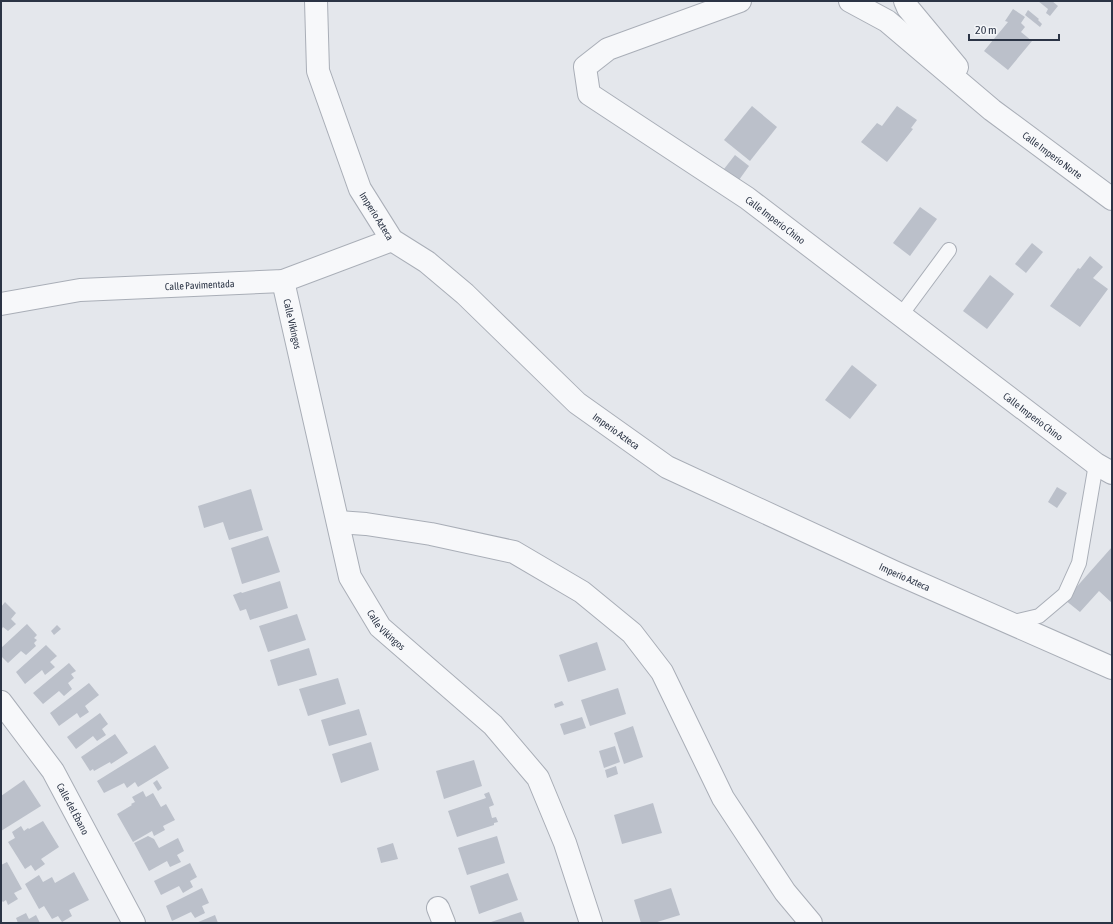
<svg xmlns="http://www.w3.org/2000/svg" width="1113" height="924" font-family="'Asap Condensed',sans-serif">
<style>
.building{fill:#bbc0ca}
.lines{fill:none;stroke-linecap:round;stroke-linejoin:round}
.service-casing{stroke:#a9aeb7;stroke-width:16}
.minor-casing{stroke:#a9aeb7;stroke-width:24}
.tertiary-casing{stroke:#a9aeb7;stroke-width:24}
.service{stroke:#f7f8fa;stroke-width:14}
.minor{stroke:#f7f8fa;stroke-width:22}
.tertiary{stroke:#f7f8fa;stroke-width:22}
.labels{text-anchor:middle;stroke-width:3.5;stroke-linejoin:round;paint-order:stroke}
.street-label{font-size:10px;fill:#2b3445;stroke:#f4f6f9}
</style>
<rect width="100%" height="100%" fill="#e4e7ec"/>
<g class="building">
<path d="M 1038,1 L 1052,1 L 1058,6 L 1050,16 L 1046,13 L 1048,9 Z"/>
<path d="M 1013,9 L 1025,17 L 1021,23 L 1025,27 L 1021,32 L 1032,41 L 1008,70 L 984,51 L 1008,22 L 1005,21 Z"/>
<path d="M 1028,10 L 1039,19 L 1038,20 L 1042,24 L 1040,27 L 1025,15 Z"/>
<path d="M 752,106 L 777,127 L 750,161 L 724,140 Z"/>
<path d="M 897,106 L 917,120 L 911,128 L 913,129 L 887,162 L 861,142 L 877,123 L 882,126 Z"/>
<path d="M 735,155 L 749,166 L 739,180 L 724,169 Z"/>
<path d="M 920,207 L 937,219 L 910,256 L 893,243 Z"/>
<path d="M 1032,243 L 1043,252 L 1026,273 L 1015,264 Z"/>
<path d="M 1090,256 L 1103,267 L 1093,278 L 1108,289 L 1080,327 L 1050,306 L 1078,268 L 1080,269 Z"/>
<path d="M 990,275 L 1014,294 L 987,329 L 963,311 Z"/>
<path d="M 852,365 L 877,385 L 850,419 L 825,400 Z"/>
<path d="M 1057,487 L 1067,493 L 1057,508 L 1048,502 Z"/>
<path d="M 251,489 L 263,530 L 229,540 L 223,522 L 204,528 L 198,506 Z"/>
<path d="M 268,536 L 280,572 L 242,584 L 231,548 Z"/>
<path d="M 1112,547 L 1112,603 L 1099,591 L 1080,612 L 1065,600 Z"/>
<path d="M 280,581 L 288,608 L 250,620 L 246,609 L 240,611 L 233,595 L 241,592 L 242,593 Z"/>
<path d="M 5,602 L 16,613 L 11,619 L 16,624 L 8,631 L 3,627 L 1,630 L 1,607 Z"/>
<path d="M 297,614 L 306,640 L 268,652 L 259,626 Z"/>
<path d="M 27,624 L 37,635 L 34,638 L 37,640 L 34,643 L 36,646 L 26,655 L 21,651 L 8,663 L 1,656 L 1,648 Z"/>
<path d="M 57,625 L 61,629 L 54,635 L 51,631 Z"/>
<path d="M 597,642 L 606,670 L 568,682 L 559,655 Z"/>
<path d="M 46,645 L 57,656 L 50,662 L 55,667 L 45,675 L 42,670 L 25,684 L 16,672 Z"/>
<path d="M 309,648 L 317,675 L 278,686 L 270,660 Z"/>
<path d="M 69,663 L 76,671 L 71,674 L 74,678 L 68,683 L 72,689 L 64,696 L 59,691 L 43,704 L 33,693 Z"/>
<path d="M 338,678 L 346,704 L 308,716 L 299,689 Z"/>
<path d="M 89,683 L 99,695 L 85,706 L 89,712 L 80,718 L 77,713 L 59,726 L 50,713 Z"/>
<path d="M 618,688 L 626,714 L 590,726 L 581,700 Z"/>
<path d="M 562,701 L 564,705 L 555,708 L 554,704 Z"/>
<path d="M 359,709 L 367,735 L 329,746 L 321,720 Z"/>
<path d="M 100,713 L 108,724 L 102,729 L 106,735 L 97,741 L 93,736 L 76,749 L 67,737 Z"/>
<path d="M 582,717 L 586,728 L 564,735 L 560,724 Z"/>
<path d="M 633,726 L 643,757 L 624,764 L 614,733 Z"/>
<path d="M 115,734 L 128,753 L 111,764 L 110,762 L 94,771 L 93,769 L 90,771 L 81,757 Z"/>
<path d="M 371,742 L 379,770 L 341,783 L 332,754 Z"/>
<path d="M 155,745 L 169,768 L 138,787 L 135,782 L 127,788 L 124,783 L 104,793 L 97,781 Z"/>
<path d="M 615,746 L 620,762 L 604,768 L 599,751 Z"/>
<path d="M 474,760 L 482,786 L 444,799 L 436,771 Z"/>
<path d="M 616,766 L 618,774 L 607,778 L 605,770 Z"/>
<path d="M 24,780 L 41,806 L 1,831 L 1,796 Z"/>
<path d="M 157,780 L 162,788 L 158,791 L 153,783 Z"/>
<path d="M 143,791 L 146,797 L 153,793 L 161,807 L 166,804 L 175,820 L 163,826 L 165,830 L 154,836 L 152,831 L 133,842 L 117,814 L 132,805 L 131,804 L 135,802 L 132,797 Z"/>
<path d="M 489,792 L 494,805 L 489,807 L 492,818 L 496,817 L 498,822 L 494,823 L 494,825 L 457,837 L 448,811 L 486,798 L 484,794 Z"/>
<path d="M 653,803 L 662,833 L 622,844 L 614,815 Z"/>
<path d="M 43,821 L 59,847 L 41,859 L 45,864 L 35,871 L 31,865 L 25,869 L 8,842 L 15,838 L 12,832 L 21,826 L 24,831 L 28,828 L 29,829 Z"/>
<path d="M 148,836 L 154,839 L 159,848 L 178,838 L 184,851 L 177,855 L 181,862 L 170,867 L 167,861 L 149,871 L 134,843 Z"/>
<path d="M 497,836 L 505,863 L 467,875 L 458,848 Z"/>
<path d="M 393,843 L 398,859 L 381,863 L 377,848 Z"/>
<path d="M 7,862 L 22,889 L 14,893 L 18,899 L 8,905 L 6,900 L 3,902 L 2,901 L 1,901 L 1,865 Z"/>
<path d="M 190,863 L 197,877 L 190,881 L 193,887 L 183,893 L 179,886 L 161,895 L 154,881 Z"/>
<path d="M 74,872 L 89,900 L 69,910 L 72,916 L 62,922 L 58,916 L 52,919 L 44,906 L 39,909 L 25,884 L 39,875 L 43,882 L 52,877 L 55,883 Z"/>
<path d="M 508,873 L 518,900 L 479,914 L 470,886 Z"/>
<path d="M 202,888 L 209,903 L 202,906 L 205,913 L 195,918 L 191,912 L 172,921 L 166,906 Z"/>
<path d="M 671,888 L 680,915 L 654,923 L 641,923 L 634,900 Z"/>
<path d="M 521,912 L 525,923 L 488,923 Z"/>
<path d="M 26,913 L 29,919 L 36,915 L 40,923 L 18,923 L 16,918 Z"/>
<path d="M 215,915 L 218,923 L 196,923 Z"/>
</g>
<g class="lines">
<defs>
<g id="service">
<path d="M 901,315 L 949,250"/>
<path d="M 1010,623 L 1039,616 L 1065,594 L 1079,563 L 1096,464"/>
</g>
<g id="minor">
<path id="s1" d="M 740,1 L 608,49 L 585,67 L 589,94 L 747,198 L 1096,464 L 1112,473"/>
<path id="s2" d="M 850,1 L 887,21 L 992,110 L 1112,199"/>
<path d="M 905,1 L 908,8 L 957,67"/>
<path id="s3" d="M 283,281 L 350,577 L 380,627 L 493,725 L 538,778 L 565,843 L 591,923"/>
<path id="s4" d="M 1,304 L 80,290 L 283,281 L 392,240"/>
<path d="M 338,522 L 366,524 L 431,534 L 514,552 L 582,592 L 632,633 L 662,672 L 723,798 L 785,892 L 811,923"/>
<path id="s5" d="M 1,702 L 53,771 L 134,923"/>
<path d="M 438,908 L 444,923"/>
</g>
<g id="tertiary">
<path id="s6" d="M 316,1 L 318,71 L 360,189 L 392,240 L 427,262 L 465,294 L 577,403 L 667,467 L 894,572 L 1112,668"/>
</g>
</defs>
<use href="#service" class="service-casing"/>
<use href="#minor" class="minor-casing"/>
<use href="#tertiary" class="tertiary-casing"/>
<use href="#service" class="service"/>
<use href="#minor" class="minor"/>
<use href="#tertiary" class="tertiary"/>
</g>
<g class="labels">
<g class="street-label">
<text dy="4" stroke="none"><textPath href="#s2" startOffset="255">Calle Imperio Norte</textPath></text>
<text dy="4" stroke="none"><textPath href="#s6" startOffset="227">Imperio Azteca</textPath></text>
<text dy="4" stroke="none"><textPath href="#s1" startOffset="422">Calle Imperio Chino</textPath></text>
<text dy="4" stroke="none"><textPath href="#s4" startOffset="200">Calle Pavimentada</textPath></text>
<text dy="4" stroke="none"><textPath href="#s3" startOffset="44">Calle Vikingos</textPath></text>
<text dy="4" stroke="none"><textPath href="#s1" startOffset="746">Calle Imperio Chino</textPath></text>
<text dy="4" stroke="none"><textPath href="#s6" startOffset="551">Imperio Azteca</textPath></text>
<text dy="4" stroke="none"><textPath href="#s6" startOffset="875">Imperio Azteca</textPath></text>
<text dy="4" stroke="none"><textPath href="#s3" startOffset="368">Calle Vikingos</textPath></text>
<text dy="4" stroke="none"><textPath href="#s5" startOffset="129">Calle del Ébano</textPath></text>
</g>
</g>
<rect width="1113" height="924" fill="none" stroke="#2b3445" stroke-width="4"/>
<path d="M969 34v6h90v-6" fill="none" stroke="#2b3445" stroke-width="2"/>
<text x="975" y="34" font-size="12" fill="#2b3445" stroke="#f4f6f9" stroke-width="3" paint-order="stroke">20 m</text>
</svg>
